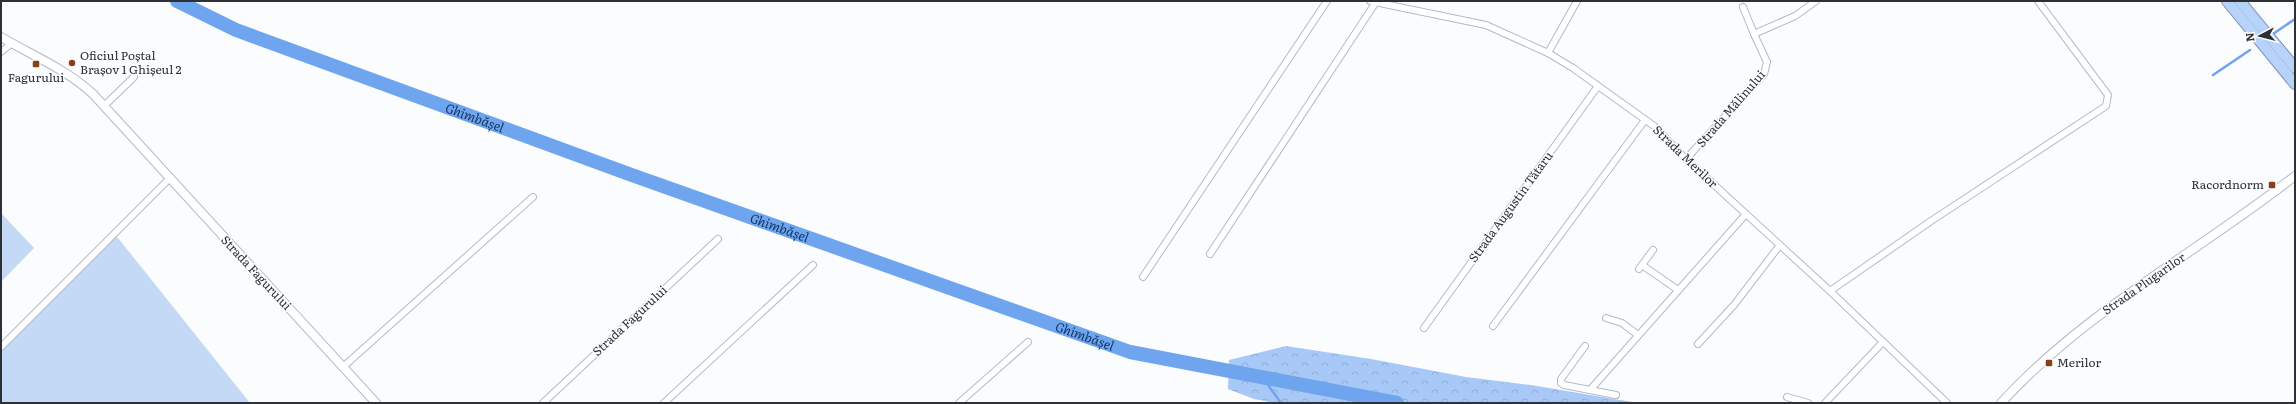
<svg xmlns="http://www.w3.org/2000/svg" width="2296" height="404" font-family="Literata,serif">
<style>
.forest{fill:url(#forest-crowns)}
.garden{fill:#c4d9f5}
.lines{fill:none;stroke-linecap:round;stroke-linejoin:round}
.stream{stroke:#6fa5ef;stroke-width:2.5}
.river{stroke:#6fa5ef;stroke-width:14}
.minor-casing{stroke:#b3bbc7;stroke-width:8}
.tertiary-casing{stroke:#b3bbc7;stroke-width:10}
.trunk-casing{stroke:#7c93b4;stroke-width:12}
.minor{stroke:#fff;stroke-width:6}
.tertiary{stroke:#fff;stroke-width:8}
.trunk{stroke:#b8d3fa;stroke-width:10}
.poi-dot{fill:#87411a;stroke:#fafcfe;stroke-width:1.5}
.labels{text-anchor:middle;stroke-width:3;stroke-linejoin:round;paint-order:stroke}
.poi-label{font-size:12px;fill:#2d3035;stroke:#fafcfe;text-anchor:start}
.street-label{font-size:12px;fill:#2d3035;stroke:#fafcfe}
.water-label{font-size:13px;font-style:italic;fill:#123564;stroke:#fafcfe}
</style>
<defs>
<pattern id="forest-crowns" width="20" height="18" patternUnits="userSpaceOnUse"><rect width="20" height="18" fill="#a8c9f7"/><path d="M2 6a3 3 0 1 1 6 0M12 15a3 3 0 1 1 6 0" fill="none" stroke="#91add4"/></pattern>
</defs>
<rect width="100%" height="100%" fill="#fafcfe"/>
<path class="forest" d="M 1286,346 L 1371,359 L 1466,377 L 1531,385 L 1638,403 L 1276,403 L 1254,399 L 1228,389 L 1229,360 Z"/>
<g class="garden">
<path d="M 1,213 L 34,248 L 1,282 Z"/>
<path d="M 114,233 L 250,403 L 1,403 L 1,348 Z"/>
</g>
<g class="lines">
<g class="stream">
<path d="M 2273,34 L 2295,19"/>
<path d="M 2213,75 L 2250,50"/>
<path d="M 1263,378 L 1281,403"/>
</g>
<path class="river" id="s1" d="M 177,1 L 236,30 L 629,174 L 1130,352 L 1397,403"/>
<defs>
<g id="minor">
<path d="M 1370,1 L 1486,25 L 1548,53 L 1573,68 L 1654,126 L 1686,159 L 1830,291 L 1947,403"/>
<path d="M 1743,7 L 1754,34"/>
<path d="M 1,52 L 12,43"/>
<path d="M 1548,53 L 1577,1"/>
<path d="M 104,106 L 134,77"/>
<path d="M 1686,159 L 1764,74 L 1767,62 L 1754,34 L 1795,16 L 1816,1"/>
<path d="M 1210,254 L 1376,2"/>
<path d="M 1642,265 L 1678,290"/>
<path d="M 1639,269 L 1653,250"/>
<path d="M 1143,277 L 1327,1"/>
<path d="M 1830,291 L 1931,221 L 2106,106 L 2108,95 L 2038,1"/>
<path d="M 1606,318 L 1622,323 L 1638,335"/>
<path d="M 1493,326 L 1645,120"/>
<path d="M 1424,328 L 1598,86"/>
<path d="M 1698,344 L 1734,305 L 1780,245"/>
<path d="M 1585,346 L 1561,379 L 1561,383 L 1564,385 L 1590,390 L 1746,214"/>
<path d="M 1,347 L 170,178"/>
<path d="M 343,367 L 533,197"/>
<path d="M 1590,390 L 1616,395"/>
<path d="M 1787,397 L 1808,403"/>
<path d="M 543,403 L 718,239"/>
<path d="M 664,403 L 813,265"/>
<path d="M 959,403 L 1028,342"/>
<path d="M 1825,403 L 1882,343"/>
</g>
<g id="tertiary">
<path d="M 1,37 C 33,56 66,69 93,94 L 376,403"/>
<path d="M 2001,403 C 2085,311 2198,252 2295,176"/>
</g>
<g id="trunk">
<path d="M 2227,1 L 2295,84"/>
<path d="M 2240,1 L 2295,68"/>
</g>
</defs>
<use href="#minor" class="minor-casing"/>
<use href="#tertiary" class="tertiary-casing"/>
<use href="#trunk" class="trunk-casing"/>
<use href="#minor" class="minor"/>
<use href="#tertiary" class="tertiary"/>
<use href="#trunk" class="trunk"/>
</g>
<g class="poi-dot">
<circle cx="72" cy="63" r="4"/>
<rect x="32" y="60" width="8" height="8" rx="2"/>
<rect x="2268" y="181" width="8" height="8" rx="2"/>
<rect x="2045" y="359" width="8" height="8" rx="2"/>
</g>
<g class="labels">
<g class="poi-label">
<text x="80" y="60">Oficiul Poștal<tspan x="80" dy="14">Brașov 1 Ghișeul 2</tspan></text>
<text x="36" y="82" text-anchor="middle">Fagurului</text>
<text x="2264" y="189" text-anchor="end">Racordnorm</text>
<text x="2057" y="367">Merilor</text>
</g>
<g class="street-label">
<text transform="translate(1731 109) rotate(-49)" y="4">Strada Mălinului</text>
<text transform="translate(1685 157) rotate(44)" y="4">Strada Merilor</text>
<text transform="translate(1511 207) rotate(-54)" y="4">Strada Augustin Tătaru</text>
<text transform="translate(256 273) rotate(47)" y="4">Strada Fagurului</text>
<text transform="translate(2144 284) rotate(-35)" y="4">Strada Plugarilor</text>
<text transform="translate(630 321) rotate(-43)" y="4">Strada Fagurului</text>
</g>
<g class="water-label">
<text dy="5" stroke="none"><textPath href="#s1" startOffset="320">Ghimbășel</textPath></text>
<text dy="5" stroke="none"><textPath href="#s1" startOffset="644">Ghimbășel</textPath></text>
<text dy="5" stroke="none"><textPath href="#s1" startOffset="968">Ghimbășel</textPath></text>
</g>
</g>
<rect width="2296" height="404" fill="none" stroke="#2d3035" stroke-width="4"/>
<g transform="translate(2260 36) rotate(263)" stroke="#fafcfe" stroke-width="3" paint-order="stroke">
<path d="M0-3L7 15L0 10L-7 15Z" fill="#2d3035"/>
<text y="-6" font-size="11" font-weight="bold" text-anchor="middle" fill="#2d3035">N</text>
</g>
</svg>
